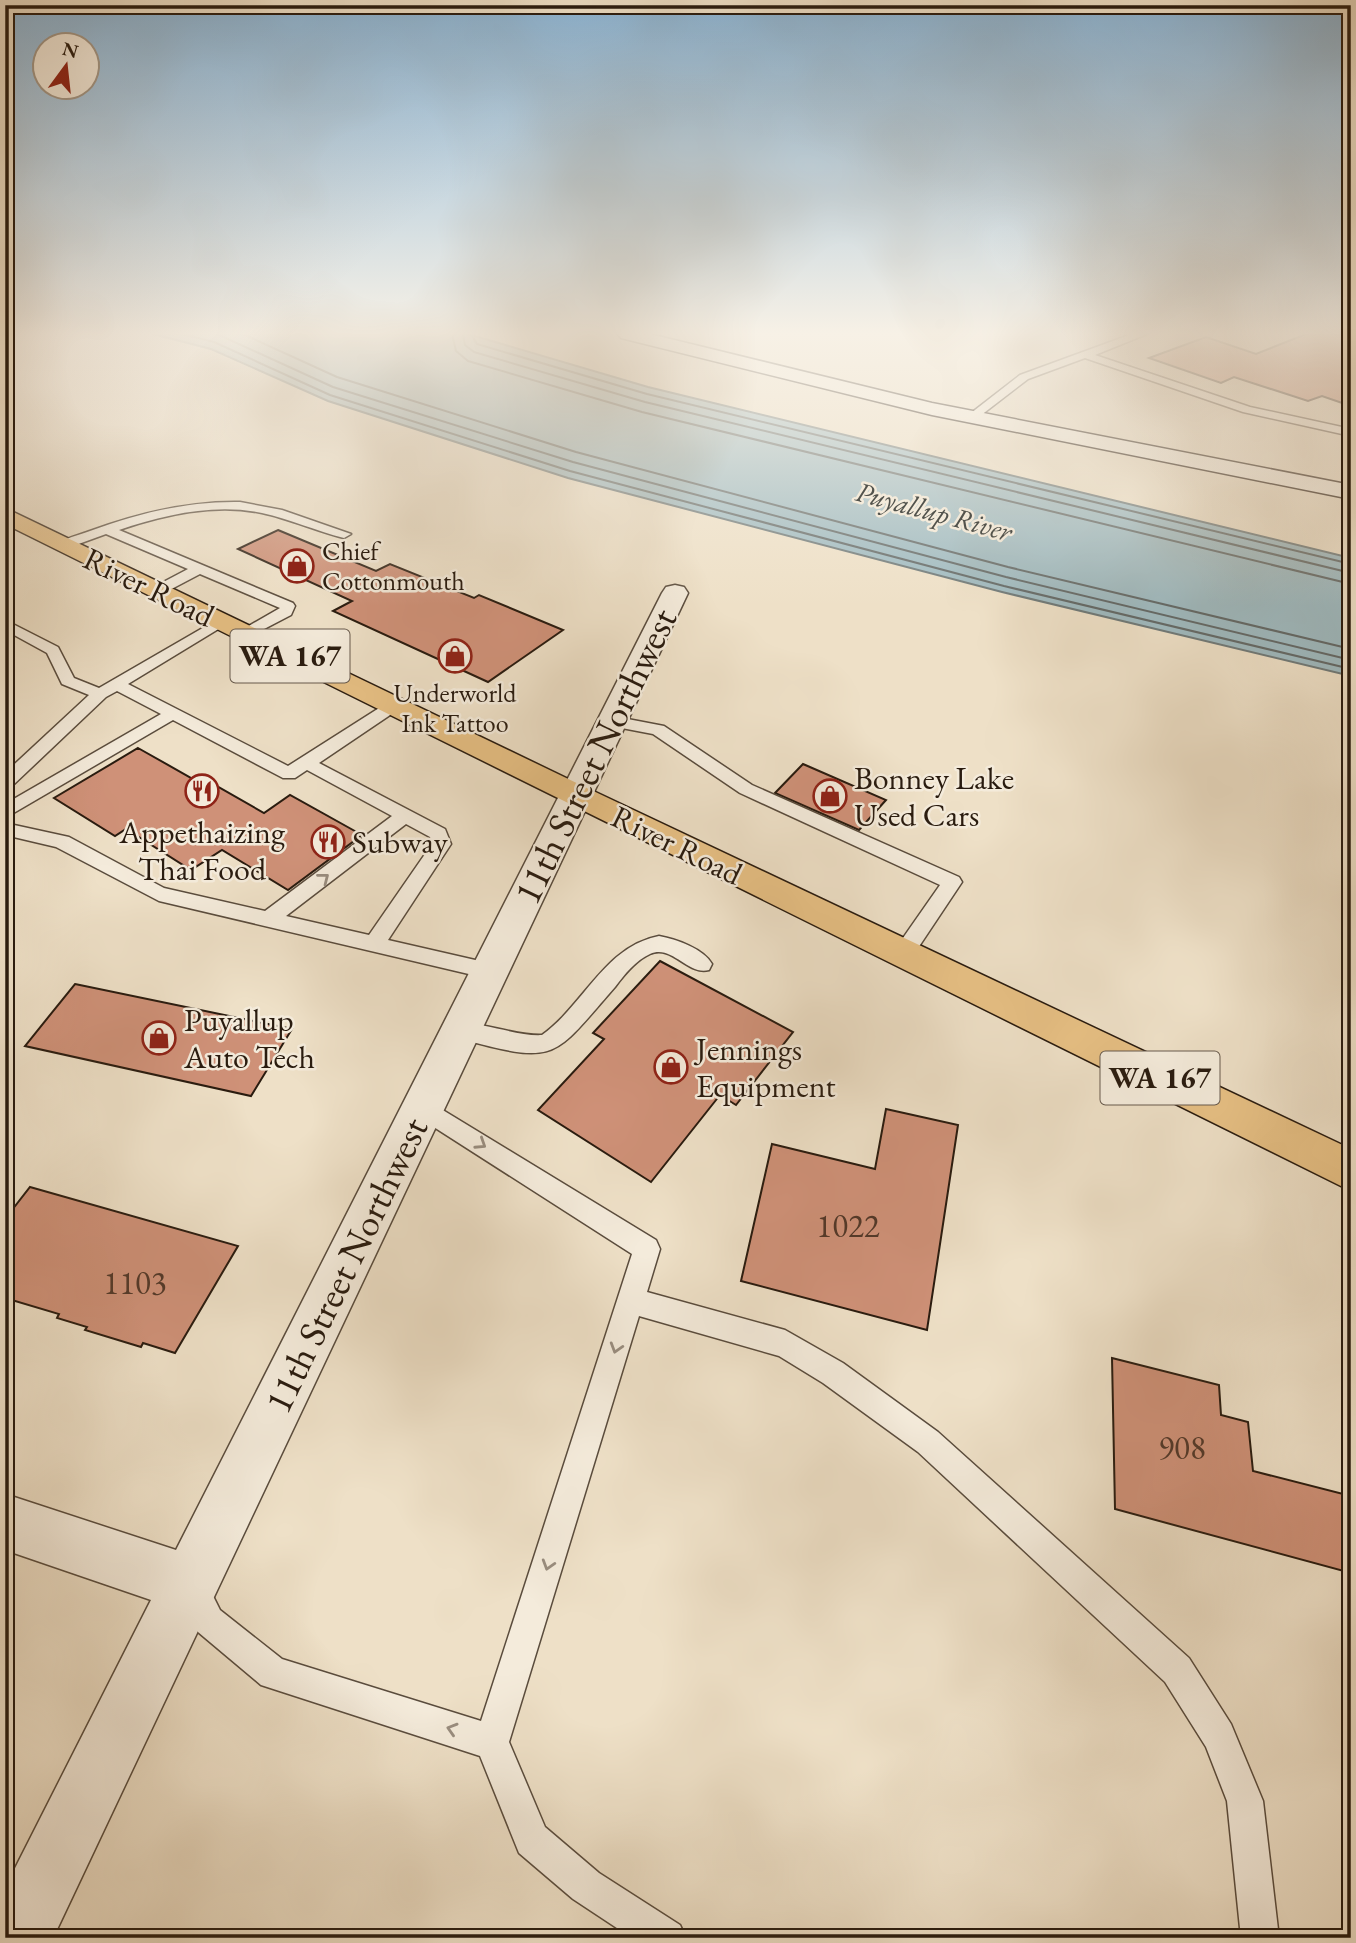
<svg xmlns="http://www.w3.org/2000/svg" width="1356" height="1943" font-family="'EB Garamond',serif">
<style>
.water{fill:#9fbac0;stroke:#707a79;stroke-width:2}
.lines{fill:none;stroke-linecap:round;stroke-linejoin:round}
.shore{stroke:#646a68;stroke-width:2}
.building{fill:#cf9178;stroke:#291b0f;stroke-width:2}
.lane-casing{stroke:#5a4c3d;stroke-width:3}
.street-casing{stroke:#5a4c3d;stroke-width:3}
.secondary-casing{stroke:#291b0f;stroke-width:3}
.primary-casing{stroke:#291b0f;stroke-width:3}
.lane{fill:#f4ebdb;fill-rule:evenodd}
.street{fill:#f4ebdb;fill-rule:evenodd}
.secondary{fill:#f4ebdb;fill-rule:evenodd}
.primary{fill:#e7c084;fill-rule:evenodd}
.oneway{stroke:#998d7f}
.labels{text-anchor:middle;stroke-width:5;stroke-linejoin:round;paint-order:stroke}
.far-poi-label{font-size:26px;fill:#291b0f;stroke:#f4ebdb;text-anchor:start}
.far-water-label{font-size:28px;font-style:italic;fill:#52534d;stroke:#f4ebdb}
.shield{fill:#f4ebdb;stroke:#66594c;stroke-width:2}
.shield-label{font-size:30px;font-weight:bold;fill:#291b0f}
.street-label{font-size:32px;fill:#291b0f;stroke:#f4ebdb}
.poi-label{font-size:32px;fill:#291b0f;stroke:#f4ebdb;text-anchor:start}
.near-number-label{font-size:33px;fill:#523829}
.near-street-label{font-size:38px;fill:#291b0f;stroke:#f4ebdb}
</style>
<rect width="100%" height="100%" fill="#eee0c7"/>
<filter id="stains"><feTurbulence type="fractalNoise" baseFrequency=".00286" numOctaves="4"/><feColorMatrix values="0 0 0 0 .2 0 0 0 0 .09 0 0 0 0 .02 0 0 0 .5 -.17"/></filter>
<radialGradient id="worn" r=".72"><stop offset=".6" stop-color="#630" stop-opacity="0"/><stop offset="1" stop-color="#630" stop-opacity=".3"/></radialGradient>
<path class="water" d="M 153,334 L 468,334 L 648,387 L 1351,558 L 1351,676 L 1002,592 L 568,478 L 328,401 L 211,349 Z"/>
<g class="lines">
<g class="shore">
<path d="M 182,334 L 214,342 L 330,395 L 570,471 L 1004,586 L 1351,669"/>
<path d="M 217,334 L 333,387 L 573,462 L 1006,577 L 1351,660"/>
<path d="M 243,334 L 337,377 L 576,452 L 1008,567 L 1351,649"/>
<path d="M 452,334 L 456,351 L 468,361 L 642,412 L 1351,584"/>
<path d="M 463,334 L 465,345 L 474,352 L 645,402 L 1351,573"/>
<path d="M 471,334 L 477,344 L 647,394 L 1351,564"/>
</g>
</g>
<g class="building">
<path d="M 1306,334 L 1351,334 L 1351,406 L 1322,396 L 1308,401 L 1234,377 L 1221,383 L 1149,358 L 1206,337 L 1256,354 Z"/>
<path d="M 278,530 L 376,571 L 390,564 L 474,598 L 479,595 L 563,630 L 488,682 L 333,611 L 352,601 L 238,549 Z"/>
<path d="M 138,748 L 193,779 L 199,776 L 264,813 L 290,795 L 362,835 L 288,890 L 222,850 L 191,870 L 126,829 L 115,836 L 54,798 Z"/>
<path d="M 803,764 L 886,800 L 859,830 L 775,793 Z"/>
<path d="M 660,961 L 793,1032 L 736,1105 L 720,1095 L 651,1182 L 538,1110 L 604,1039 L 593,1033 Z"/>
<path d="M 75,984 L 292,1029 L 251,1096 L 25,1046 Z"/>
<path d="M 886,1109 L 958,1125 L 927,1330 L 741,1281 L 772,1144 L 875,1169 Z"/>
<path d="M 30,1187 L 238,1246 L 175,1353 L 143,1343 L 141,1347 L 85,1330 L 87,1327 L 57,1318 L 59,1314 L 5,1298 L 5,1219 Z"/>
<path d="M 1112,1358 L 1219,1385 L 1221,1415 L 1248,1422 L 1253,1471 L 1351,1496 L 1351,1573 L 1115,1509 Z"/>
</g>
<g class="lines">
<defs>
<g id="lane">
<path d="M 1132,334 L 1147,334 L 1095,355 L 1250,407 L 1351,429 L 1351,436 L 1243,412 L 1085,358 L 1028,379 L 976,419 L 966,417 L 1020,375 Z"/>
<path d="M 240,502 L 282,510 L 351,534 L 344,538 C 316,531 290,519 262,513 C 214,503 164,515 119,530 L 293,603 L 295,606 L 291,615 L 245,639 L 237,634 L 240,631 L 280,608 L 200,574 L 162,594 L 152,594 L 152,588 L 188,569 L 106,534 L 62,550 L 55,546 C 64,538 79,535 90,531 C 139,513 188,501 240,502 Z"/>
<path d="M 220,618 L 227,622 L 225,625 L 128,684 L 288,766 L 387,703 L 399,703 L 399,709 L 319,763 L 445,829 L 451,844 L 388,940 L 497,965 L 500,971 L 497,977 L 490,979 L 159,901 L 56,847 L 5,835 L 5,823 L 69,837 L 164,888 L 265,911 L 392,816 L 307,770 L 295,778 L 283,778 L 173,720 L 5,818 L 5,804 L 161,714 L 117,691 L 106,697 L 11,787 L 5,789 L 5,773 L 89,695 L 62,684 L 47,653 L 5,630 L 5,620 L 58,647 L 74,678 L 99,688 ZM 406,824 L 430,837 L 432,844 L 369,935 L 286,916 Z"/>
<path d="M 612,716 L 664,726 L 752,785 L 959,877 L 962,882 L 910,960 L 896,960 L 893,954 L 896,948 L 940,885 L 740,793 L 653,734 L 606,725 L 604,721 Z"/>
<path d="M 659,936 C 676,939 704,949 712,964 L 709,970 C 688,976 672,944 650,954 C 636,960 624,975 615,987 C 552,1059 558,1065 461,1039 L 453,1036 L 450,1030 L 453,1024 C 471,1018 517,1037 542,1035 C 584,1005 605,946 659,936 Z"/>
<path d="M 423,1098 L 656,1240 L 660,1249 L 647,1292 L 785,1330 L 843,1363 L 938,1432 L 1189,1658 L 1231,1724 L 1263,1801 L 1279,1938 L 1241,1938 L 1227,1801 L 1206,1747 L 1165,1682 L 918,1452 L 823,1383 L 779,1356 L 639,1316 L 509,1742 L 545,1827 L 599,1873 L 680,1925 L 686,1938 L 632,1938 L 573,1899 L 519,1853 L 480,1756 L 261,1685 L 198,1632 L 178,1591 L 183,1580 L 194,1575 L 205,1580 L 220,1610 L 282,1659 L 481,1721 L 632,1254 L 415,1115 L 411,1108 L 415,1101 Z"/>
</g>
<path id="street" d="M 675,585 L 684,587 L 688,593 L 53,1938 L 5,1938 L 5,1888 L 151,1600 L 5,1550 L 5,1494 L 176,1550 L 662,593 L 666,587 Z"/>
<path id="secondary" d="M 618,334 L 650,334 L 932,403 L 1351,485 L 1351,499 L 932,415 L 621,338 Z"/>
<path id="primary" d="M 5,508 L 587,788 L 1351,1149 L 1351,1191 L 5,524 Z"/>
</defs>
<use href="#lane" class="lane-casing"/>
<use href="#street" class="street-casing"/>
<use href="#secondary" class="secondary-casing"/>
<use href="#primary" class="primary-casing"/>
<use href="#lane" class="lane"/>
<use href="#street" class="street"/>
<use href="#secondary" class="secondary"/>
<use href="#primary" class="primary"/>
</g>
<defs><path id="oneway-chevron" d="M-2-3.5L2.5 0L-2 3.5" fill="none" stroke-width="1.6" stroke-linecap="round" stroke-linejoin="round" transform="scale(1.75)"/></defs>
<g class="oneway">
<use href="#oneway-chevron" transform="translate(324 878) rotate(-38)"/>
<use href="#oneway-chevron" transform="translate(481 1144) rotate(33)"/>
<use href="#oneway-chevron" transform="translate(616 1348) rotate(107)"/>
<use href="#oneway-chevron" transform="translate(548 1565) rotate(107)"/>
<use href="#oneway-chevron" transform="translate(452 1729) rotate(-163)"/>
</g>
<linearGradient id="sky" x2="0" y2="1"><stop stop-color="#8bb6d8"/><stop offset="0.55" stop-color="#f7f1e6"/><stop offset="1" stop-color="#f7f1e6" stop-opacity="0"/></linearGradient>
<rect width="1356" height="606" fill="url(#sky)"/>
<defs>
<symbol id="shop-ring" viewBox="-11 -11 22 22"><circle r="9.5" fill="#f4ebdb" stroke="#8f2418" stroke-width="1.5"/><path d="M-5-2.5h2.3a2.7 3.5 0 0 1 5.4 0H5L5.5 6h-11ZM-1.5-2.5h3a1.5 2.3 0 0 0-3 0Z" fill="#8f2418"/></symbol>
<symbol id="restaurant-ring" viewBox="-11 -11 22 22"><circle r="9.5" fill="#f4ebdb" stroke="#8f2418" stroke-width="1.5"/><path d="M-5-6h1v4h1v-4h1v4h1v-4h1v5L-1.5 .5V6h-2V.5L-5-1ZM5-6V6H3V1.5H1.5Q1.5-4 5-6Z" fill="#8f2418"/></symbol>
</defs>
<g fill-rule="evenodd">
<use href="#shop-ring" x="278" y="547" width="38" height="38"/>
<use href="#shop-ring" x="436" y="637" width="38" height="38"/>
<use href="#restaurant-ring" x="183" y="772" width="38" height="38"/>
<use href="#shop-ring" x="811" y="777" width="38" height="38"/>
<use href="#restaurant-ring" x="309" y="823" width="38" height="38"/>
<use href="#shop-ring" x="140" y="1019" width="38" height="38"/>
<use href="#shop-ring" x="652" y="1048" width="38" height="38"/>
</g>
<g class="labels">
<g class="far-poi-label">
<text x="322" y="560">Chief<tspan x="322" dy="30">Cottonmouth</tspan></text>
<text x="455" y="702" text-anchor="middle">Underworld<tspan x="455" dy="30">Ink Tattoo</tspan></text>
</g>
<g class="far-water-label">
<text transform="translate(934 511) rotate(15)" y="10">Puyallup River</text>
</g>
<g class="shield">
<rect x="230.5" y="629.5" width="119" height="53" rx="5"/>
<rect x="1100.5" y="1051.5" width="119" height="53" rx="5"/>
</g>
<g class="shield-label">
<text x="290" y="666">WA 167</text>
<text x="1160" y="1088">WA 167</text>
</g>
<g class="street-label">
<text transform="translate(149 587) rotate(26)" y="11">River Road</text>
<text transform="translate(677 845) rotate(26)" y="11">River Road</text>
</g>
<g class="poi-label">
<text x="854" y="789">Bonney Lake<tspan x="854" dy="37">Used Cars</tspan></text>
<text x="202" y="843" text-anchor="middle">Appethaizing<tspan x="202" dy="37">Thai Food</tspan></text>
<text x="352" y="853">Subway</text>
<text x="184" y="1031">Puyallup<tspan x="184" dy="37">Auto Tech</tspan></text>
<text x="696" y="1060">Jennings<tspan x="696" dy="37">Equipment</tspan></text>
</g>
<g class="near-number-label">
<text x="848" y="1237">1022</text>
<text x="135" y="1294">1103</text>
<text x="1182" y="1459">908</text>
</g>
<g class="near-street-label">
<text transform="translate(595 756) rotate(-64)" y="13">11th Street Northwest</text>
<text transform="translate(346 1265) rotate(-64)" y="13">11th Street Northwest</text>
</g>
</g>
<rect width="1356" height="1943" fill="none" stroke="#eee0c7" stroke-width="28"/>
<rect x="7" y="7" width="1342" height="1929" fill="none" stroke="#291b0f" stroke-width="3.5"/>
<rect x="14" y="14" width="1328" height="1915" fill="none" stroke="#291b0f" stroke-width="2"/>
<g transform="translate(66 66) rotate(15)"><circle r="33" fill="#f4ebdb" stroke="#a39889" stroke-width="2"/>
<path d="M0-5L12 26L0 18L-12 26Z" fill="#8f2418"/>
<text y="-10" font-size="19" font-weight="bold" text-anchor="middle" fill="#291b0f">N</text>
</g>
<rect width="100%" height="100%" filter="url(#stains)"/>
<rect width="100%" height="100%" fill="url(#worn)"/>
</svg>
